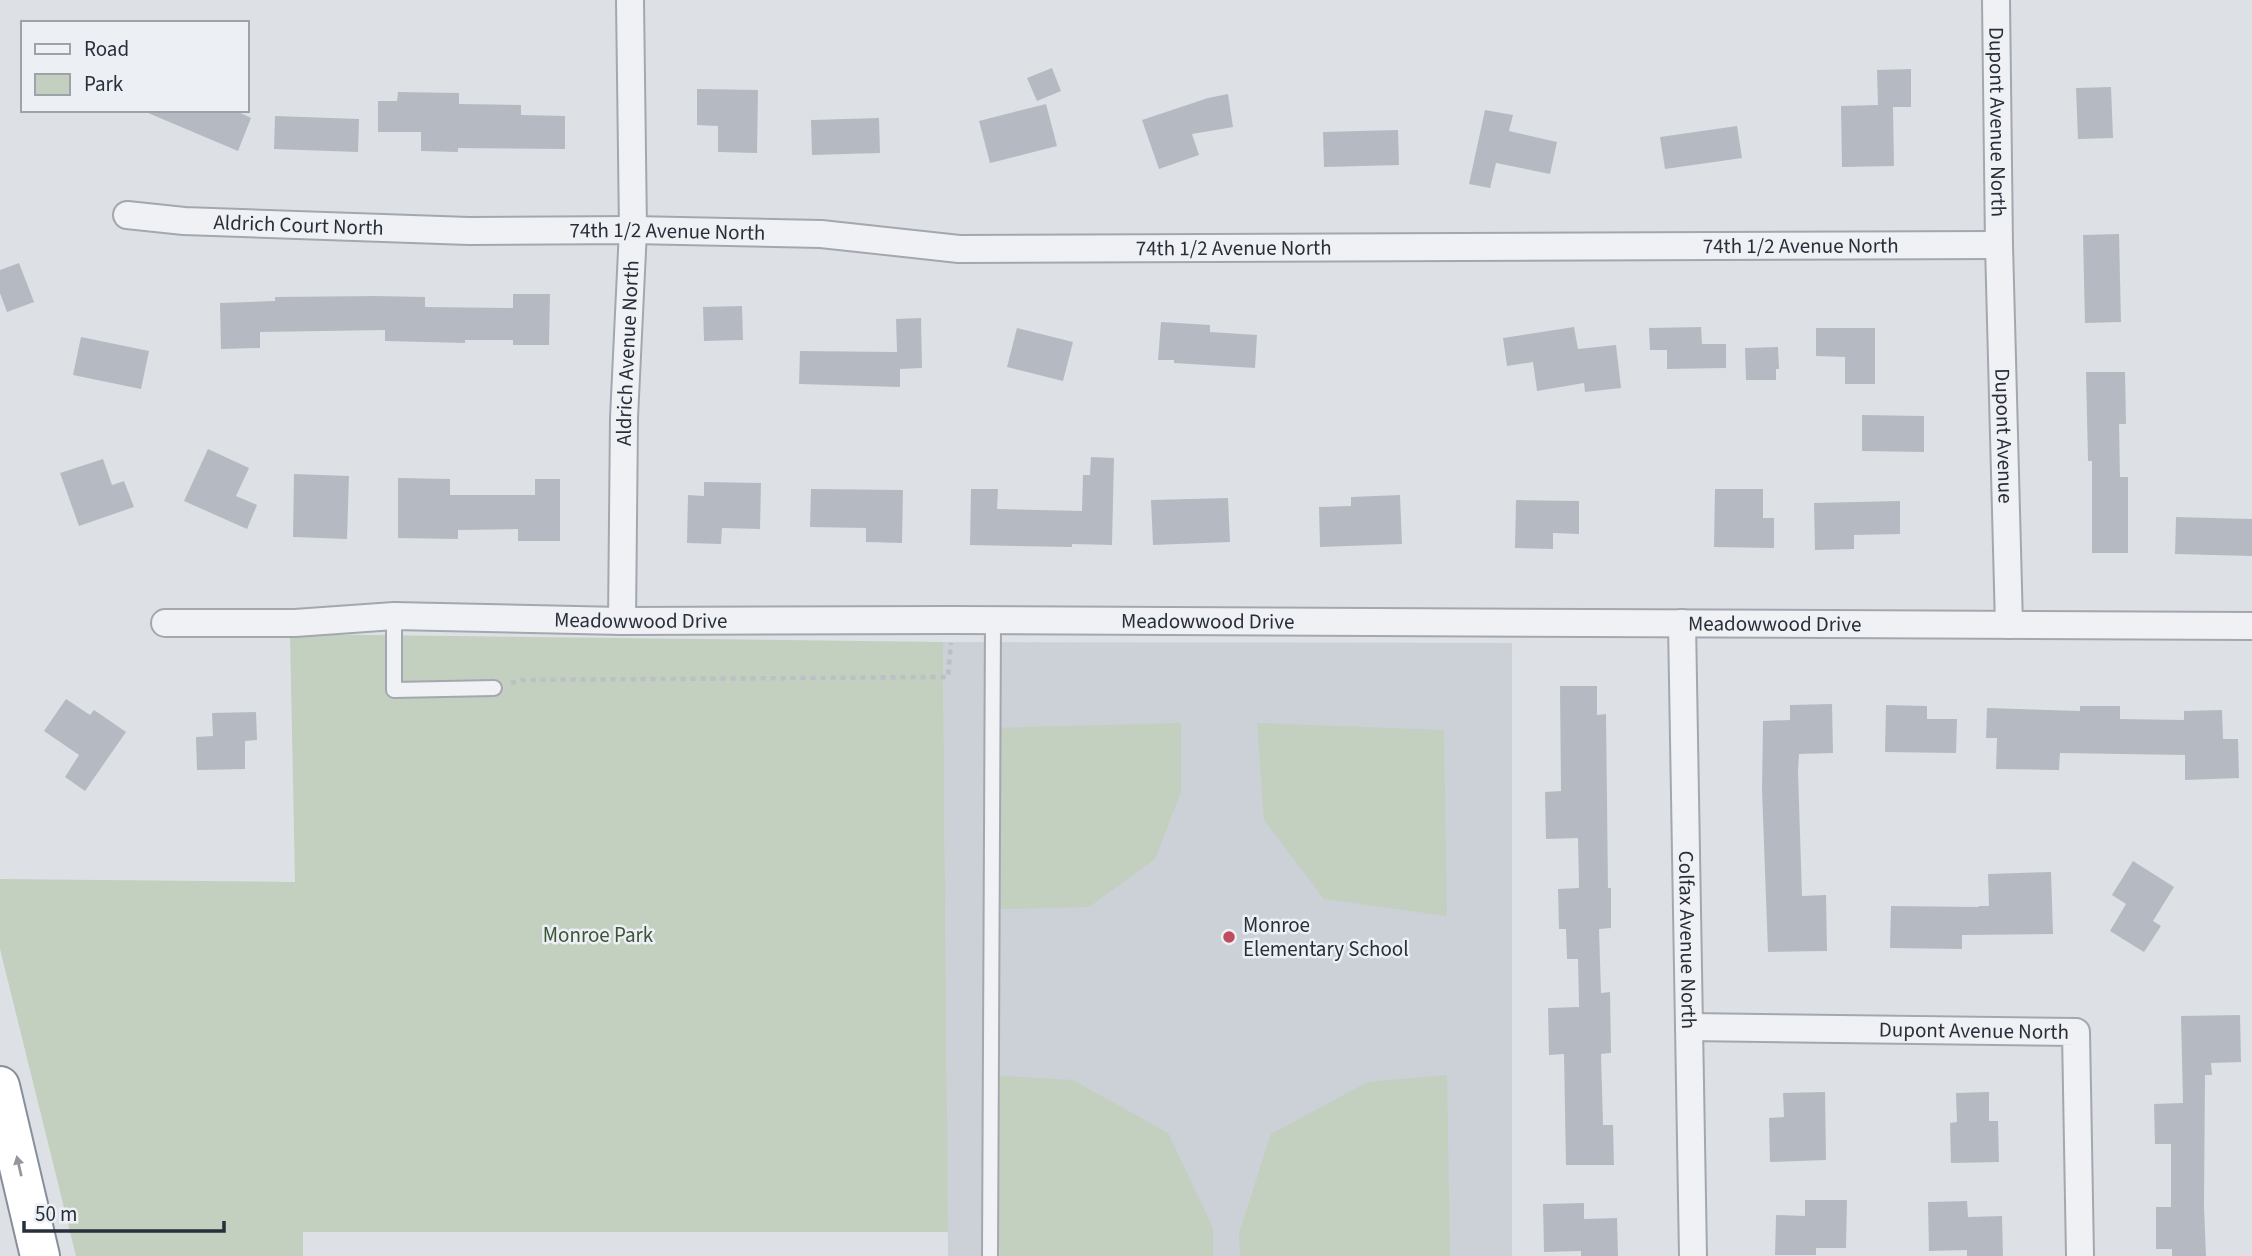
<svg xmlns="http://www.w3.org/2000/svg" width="2252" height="1256" font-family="'Source Sans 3',sans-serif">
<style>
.built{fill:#ccd0d7}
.green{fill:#c3cfbf}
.building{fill:#b5bac2}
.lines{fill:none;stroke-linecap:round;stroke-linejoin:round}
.service-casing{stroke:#a3a8af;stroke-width:18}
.minor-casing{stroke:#a3a8af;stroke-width:30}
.trunk-casing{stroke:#868f9b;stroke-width:42}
.path{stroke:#bcbfc4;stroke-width:4.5;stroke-dasharray:5 5;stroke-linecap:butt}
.service{stroke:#f0f1f4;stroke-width:14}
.minor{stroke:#f0f1f4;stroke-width:26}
.trunk{stroke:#fff;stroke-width:38}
.oneway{fill:#94979d}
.poi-dot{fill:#c04d5f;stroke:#eceff4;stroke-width:2.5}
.labels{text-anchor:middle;stroke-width:5;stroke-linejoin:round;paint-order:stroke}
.street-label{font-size:21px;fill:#282f3b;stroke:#eceff4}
.poi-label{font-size:21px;fill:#282f3b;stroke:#eceff4;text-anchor:start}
.park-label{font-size:21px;fill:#3d5537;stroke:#eceff4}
</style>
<rect width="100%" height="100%" fill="#dde1e6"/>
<path class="built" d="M 943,642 L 1512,643 L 1512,1256 L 948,1256 Z"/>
<g class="green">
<path d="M 290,634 L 943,642 L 948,1232 L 303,1232 L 303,1256 L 76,1256 L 0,949 L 0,879 L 295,882 Z"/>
<path d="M 1181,723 L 1181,792 L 1155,859 L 1089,907 L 1001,909 L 992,728 Z"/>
<path d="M 1257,723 L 1444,730 L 1447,916 L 1324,899 L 1264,820 Z"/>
<path d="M 987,1075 L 1073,1080 L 1168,1133 L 1213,1228 L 1213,1256 L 1000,1256 Z"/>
<path d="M 1447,1075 L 1450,1256 L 1240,1256 L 1239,1233 L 1271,1134 L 1368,1082 Z"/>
</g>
<g class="building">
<path d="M 1052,68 L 1061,91 L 1037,101 L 1027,78 Z"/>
<path d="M 1911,69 L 1911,107 L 1893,107 L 1894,166 L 1842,167 L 1841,106 L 1878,105 L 1877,70 Z"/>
<path d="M 2111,87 L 2113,138 L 2078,139 L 2076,88 Z"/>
<path d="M 697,89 L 758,90 L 757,153 L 718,152 L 718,126 L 697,125 Z"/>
<path d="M 398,92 L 459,93 L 459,104 L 521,105 L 521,115 L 565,116 L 565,149 L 458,148 L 458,152 L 421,151 L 421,132 L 378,132 L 378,101 L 397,101 Z"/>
<path d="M 1228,94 L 1233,127 L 1192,134 L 1199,155 L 1159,169 L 1142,120 L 1208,98 Z"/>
<path d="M 1046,104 L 1057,146 L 990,163 L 979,121 Z"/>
<path d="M 141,110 L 234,110 L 251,118 L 238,151 Z"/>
<path d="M 1485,110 L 1513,115 L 1509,131 L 1557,142 L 1550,174 L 1496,163 L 1490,188 L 1469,184 Z"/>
<path d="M 275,116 L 359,119 L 358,152 L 274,149 Z"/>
<path d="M 879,118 L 880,153 L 812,155 L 811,120 Z"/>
<path d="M 1737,126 L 1742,158 L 1665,169 L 1660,137 Z"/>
<path d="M 1398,130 L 1399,165 L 1324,167 L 1323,132 Z"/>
<path d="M 2119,234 L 2121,322 L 2085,323 L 2083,235 Z"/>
<path d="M 19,263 L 34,302 L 7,312 L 0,293 L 0,270 Z"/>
<path d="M 513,294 L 550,294 L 549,345 L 513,345 L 513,340 L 465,340 L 465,343 L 385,341 L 385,330 L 260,332 L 260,348 L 221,349 L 220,303 L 275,301 L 275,297 L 376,296 L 425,297 L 425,307 L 513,308 Z"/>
<path d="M 742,306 L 743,340 L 704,341 L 703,307 Z"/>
<path d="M 921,318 L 922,368 L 900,369 L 900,387 L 799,384 L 800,351 L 897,352 L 896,319 Z"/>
<path d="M 1161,322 L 1210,325 L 1210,332 L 1257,335 L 1255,368 L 1174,363 L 1174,360 L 1158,360 Z"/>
<path d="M 1574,327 L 1578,349 L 1616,345 L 1621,388 L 1585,392 L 1584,383 L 1537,391 L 1533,362 L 1507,366 L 1503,338 Z"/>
<path d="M 1701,327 L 1702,344 L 1726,344 L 1726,368 L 1667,369 L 1667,350 L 1650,350 L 1649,328 Z"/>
<path d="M 1017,328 L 1073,342 L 1063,381 L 1007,367 Z"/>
<path d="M 1816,328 L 1875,328 L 1875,384 L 1845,384 L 1845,357 L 1816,356 Z"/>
<path d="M 81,337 L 149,351 L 141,389 L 73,375 Z"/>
<path d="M 1778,347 L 1779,369 L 1776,369 L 1776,380 L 1746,380 L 1745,348 Z"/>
<path d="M 2086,372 L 2125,372 L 2126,424 L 2119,424 L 2120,477 L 2128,477 L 2128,553 L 2092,553 L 2092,461 L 2088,461 Z"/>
<path d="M 1862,415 L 1924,416 L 1924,452 L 1862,451 Z"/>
<path d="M 208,449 L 249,468 L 236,496 L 257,505 L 247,529 L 184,501 Z"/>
<path d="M 1091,457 L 1114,458 L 1112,545 L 1072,544 L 1072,547 L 970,545 L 971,489 L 998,489 L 997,509 L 1082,511 L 1083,475 L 1090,475 Z"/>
<path d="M 103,459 L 112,485 L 124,481 L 134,507 L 79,526 L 60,473 Z"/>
<path d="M 294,474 L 349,476 L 347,539 L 293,537 Z"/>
<path d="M 398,478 L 450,479 L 450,495 L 535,495 L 535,479 L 560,479 L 560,541 L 518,541 L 518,529 L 458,530 L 458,539 L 398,538 Z"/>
<path d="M 704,482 L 761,483 L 760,529 L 722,528 L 721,544 L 687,543 L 688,495 L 704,496 Z"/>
<path d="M 811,489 L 903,490 L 902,543 L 866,542 L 866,528 L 810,527 Z"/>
<path d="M 1715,489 L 1763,489 L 1763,518 L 1774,518 L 1774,548 L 1714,547 Z"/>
<path d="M 1400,495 L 1402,544 L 1320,547 L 1319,507 L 1351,506 L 1351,497 Z"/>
<path d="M 1228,498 L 1230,542 L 1153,545 L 1151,500 Z"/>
<path d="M 1516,500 L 1579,501 L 1579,534 L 1553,533 L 1553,549 L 1515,548 Z"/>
<path d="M 1900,501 L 1900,534 L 1854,535 L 1854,549 L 1815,550 L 1814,503 Z"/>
<path d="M 2176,517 L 2252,519 L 2252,556 L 2175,554 Z"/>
<path d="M 1560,686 L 1597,686 L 1597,715 L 1606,714 L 1608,888 L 1611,888 L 1611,928 L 1599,929 L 1601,993 L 1610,992 L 1611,1053 L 1601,1054 L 1603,1125 L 1613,1125 L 1614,1165 L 1566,1165 L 1564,1054 L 1549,1055 L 1548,1008 L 1579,1007 L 1578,959 L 1567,959 L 1566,929 L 1559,929 L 1558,889 L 1579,888 L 1578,838 L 1546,839 L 1545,792 L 1561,791 Z"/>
<path d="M 66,699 L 90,715 L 94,710 L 126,732 L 85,791 L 65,777 L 79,755 L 44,731 Z"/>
<path d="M 1832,704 L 1833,753 L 1799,754 L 1798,771 L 1802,896 L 1826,895 L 1827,951 L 1768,952 L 1762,790 L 1763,721 L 1790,720 L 1790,705 Z"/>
<path d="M 1886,705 L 1927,706 L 1927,719 L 1957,719 L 1956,753 L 1885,752 Z"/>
<path d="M 2080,706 L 2120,706 L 2120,719 L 2184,720 L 2184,711 L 2222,710 L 2223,739 L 2238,739 L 2239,778 L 2185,780 L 2185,755 L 2060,753 L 2059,770 L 1996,769 L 1997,738 L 1986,738 L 1987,708 L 2080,711 Z"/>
<path d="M 256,712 L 257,740 L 245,741 L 245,769 L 197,770 L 196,737 L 213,736 L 212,713 Z"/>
<path d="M 2133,861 L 2174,887 L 2153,921 L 2161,926 L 2144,952 L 2110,931 L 2126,904 L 2112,895 Z"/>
<path d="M 2051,872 L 2053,934 L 1962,935 L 1962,949 L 1890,948 L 1891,906 L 1979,907 L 1978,906 L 1989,906 L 1988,874 Z"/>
<path d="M 2240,1015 L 2241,1062 L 2211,1063 L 2212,1075 L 2205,1075 L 2204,1206 L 2206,1256 L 2172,1256 L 2172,1249 L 2156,1249 L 2156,1207 L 2171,1207 L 2171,1144 L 2155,1144 L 2154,1104 L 2183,1103 L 2181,1016 Z"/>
<path d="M 1825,1092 L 1826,1160 L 1770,1162 L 1769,1118 L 1784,1117 L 1783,1093 Z"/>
<path d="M 1989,1092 L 1989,1121 L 1998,1121 L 1999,1162 L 1951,1163 L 1950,1123 L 1957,1122 L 1956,1093 Z"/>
<path d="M 1805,1200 L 1847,1200 L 1846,1248 L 1816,1248 L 1816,1255 L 1775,1255 L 1776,1215 L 1805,1216 Z"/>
<path d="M 1967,1201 L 1968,1217 L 2002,1216 L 2003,1256 L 1967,1256 L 1967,1250 L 1929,1251 L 1928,1202 Z"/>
<path d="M 1584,1203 L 1584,1219 L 1617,1218 L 1618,1256 L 1581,1256 L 1581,1251 L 1544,1252 L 1543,1204 Z"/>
</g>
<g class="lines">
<defs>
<g id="service">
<path d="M 394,616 L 394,690 L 494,688"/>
<path d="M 990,1256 L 993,620"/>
</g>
<g id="minor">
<path id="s1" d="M 1996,0 L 1999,245 L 2009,625"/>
<path id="s2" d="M 127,215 L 184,221 L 469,231 L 633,230 L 821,234 L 959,249 L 1999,245"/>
<path id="s3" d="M 622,621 L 624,418 L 633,230 L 630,0"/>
<path id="s4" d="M 165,623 L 295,623 L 394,616 L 622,621 L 952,620 L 2252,626"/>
<path id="s5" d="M 1682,623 L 1693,1256"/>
<path id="s6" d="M 1689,1027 L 2076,1032 L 2080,1256"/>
</g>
<path id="trunk" d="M 0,1086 L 40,1256"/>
</defs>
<use href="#service" class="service-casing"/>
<use href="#minor" class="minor-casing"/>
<use href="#trunk" class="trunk-casing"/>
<path class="path" d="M 511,683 L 521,680 L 948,677 L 951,643"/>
<use href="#service" class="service"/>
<use href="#minor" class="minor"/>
<use href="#trunk" class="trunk"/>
</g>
<defs><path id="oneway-solid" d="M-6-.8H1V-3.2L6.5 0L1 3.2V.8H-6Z" transform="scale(1.75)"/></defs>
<use class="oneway" href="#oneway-solid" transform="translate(19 1166) rotate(-103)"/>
<circle class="poi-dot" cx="1229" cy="937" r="7"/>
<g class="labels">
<g class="street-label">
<text dy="7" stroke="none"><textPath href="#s1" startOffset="122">Dupont Avenue North</textPath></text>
<text dy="7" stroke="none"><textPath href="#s2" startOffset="172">Aldrich Court North</textPath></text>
<text dy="7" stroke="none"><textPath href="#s2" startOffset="541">74th 1/2 Avenue North</textPath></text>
<text dy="7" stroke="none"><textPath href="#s2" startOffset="1675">74th 1/2 Avenue North</textPath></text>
<text dy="7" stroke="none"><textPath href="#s2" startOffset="1108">74th 1/2 Avenue North</textPath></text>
<text dy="7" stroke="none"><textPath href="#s3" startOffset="268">Aldrich Avenue North</textPath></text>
<text dy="7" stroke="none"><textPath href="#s1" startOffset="436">Dupont Avenue</textPath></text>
<text dy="7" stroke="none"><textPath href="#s4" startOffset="476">Meadowwood Drive</textPath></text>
<text dy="7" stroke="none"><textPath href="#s4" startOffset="1043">Meadowwood Drive</textPath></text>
<text dy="7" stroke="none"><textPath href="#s4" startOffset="1610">Meadowwood Drive</textPath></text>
<text dy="7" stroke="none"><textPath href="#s5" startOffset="317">Colfax Avenue North</textPath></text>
<text dy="7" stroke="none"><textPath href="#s6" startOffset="285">Dupont Avenue North</textPath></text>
</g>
<g class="poi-label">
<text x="1243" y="932">Monroe<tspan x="1243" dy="24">Elementary School</tspan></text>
</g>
<g class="park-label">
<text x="598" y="942">Monroe Park</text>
</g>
</g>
<rect x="21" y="21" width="228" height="91" fill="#eceff4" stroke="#9ea2aa" stroke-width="2"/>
<rect x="35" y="44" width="35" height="10" fill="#f0f1f4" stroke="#9ea2aa" stroke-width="2"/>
<text x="84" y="56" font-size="21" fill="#282f3b">Road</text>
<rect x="35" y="74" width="35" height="21" fill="#c3cfbf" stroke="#9ea2aa" stroke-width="2"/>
<text x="84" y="91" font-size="21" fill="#282f3b">Park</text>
<path d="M24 1221v10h200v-10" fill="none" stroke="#282f3b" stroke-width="3.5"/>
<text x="35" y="1221" font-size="21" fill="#282f3b" stroke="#eceff4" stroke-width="5" paint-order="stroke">50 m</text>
</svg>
